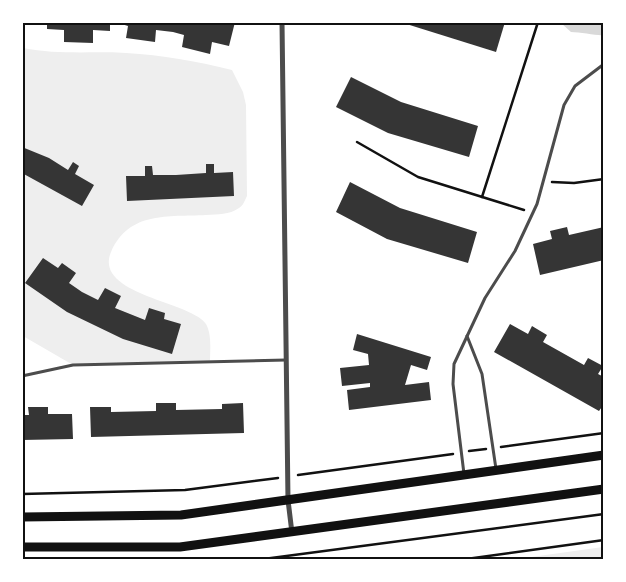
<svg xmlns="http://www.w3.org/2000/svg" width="626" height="582" font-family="Arial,sans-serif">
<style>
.green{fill:#eee}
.water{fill:#d9d9d9}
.building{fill:#353535}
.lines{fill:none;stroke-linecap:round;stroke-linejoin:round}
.path{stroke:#111;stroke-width:2.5}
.service{stroke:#4c4c4c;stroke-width:3}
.minor{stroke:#4c4c4c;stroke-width:5}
.secondary{stroke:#111;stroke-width:9}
.neatline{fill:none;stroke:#111;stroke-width:2}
</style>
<rect width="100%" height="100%" fill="#fff"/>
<g class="green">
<path d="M 23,48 C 57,55 91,51 126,53 C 163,55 195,61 232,70 L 243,92 L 246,105 L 247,196 C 245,200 243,206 239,208 C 229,215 218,214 206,215 C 168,217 129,211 111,252 C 93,295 190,301 206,324 C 212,335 210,350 210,362 L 73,365 L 23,336 Z"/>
<path d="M 603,547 L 603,559 L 517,559 Z"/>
</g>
<path class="water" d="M 561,23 L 603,23 L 603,35 C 599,36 580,32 571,32 Z"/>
<g class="building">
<path d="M 47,22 L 110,22 L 110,31 L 93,30 L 93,43 L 64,42 L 64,30 L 47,29 Z"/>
<path d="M 115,22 L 235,22 L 229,46 L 212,42 L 210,54 L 182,47 L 184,35 L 173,32 L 156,30 L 155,42 L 126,38 L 128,26 Z"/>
<path d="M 400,22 L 505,22 L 496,52 Z"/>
<path d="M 351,77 L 401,102 L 478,126 L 469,157 L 388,133 L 336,107 Z"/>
<path d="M 22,147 L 49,158 L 68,170 L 73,162 L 79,166 L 75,174 L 94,185 L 82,206 L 22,173 Z"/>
<path d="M 206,164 L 214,164 L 214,173 L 233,172 L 234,196 L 127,201 L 126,176 L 145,176 L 145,166 L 152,166 L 153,175 L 176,175 L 206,173 Z"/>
<path d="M 350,182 L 400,208 L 477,232 L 468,263 L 387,239 L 336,212 Z"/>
<path d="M 567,227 L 569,235 L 604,227 L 604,260 L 540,275 L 533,244 L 552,239 L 550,231 Z"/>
<path d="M 43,258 L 58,268 L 62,263 L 76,273 L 69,283 L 82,292 L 98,300 L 105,288 L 121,296 L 115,308 L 145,320 L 149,308 L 165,313 L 164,319 L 181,324 L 172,354 L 123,339 L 67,312 L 25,283 Z"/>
<path d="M 510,324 L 528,334 L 532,326 L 547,335 L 543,342 L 584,365 L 588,358 L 603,366 L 598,374 L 604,377 L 604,404 L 599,411 L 494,352 Z"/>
<path d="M 357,334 L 431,357 L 427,370 L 411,365 L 405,385 L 429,382 L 431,400 L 349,410 L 347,390 L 370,387 L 370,383 L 342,386 L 340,368 L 369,365 L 368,354 L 353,350 Z"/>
<path d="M 156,403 L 176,403 L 176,410 L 222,409 L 222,404 L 243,403 L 244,433 L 91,437 L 90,407 L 111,407 L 111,412 L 156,411 Z"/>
<path d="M 28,407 L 48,407 L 48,414 L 72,414 L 73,439 L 22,440 L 22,415 L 29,415 Z"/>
</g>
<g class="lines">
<g class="path">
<path d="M 357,142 L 418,177 L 524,210"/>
<path d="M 552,182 L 574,183 L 604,179"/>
<path d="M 482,197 L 538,22"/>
<path d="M 501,447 L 604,433"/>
<path d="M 469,451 L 486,449"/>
<path d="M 298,475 L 453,454"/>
<path d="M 22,494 L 185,490 L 278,478"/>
<path d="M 256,560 L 604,514"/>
<path d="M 459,560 L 604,540"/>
</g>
<g class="service">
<path d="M 467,336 L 482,374 L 496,469"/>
<path d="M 22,376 L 73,365 L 286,360"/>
<path d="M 464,474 L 453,384 L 454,364 L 485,298 L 515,251 L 537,204 L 564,105 L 575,86 L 604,64"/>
</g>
<path class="minor" d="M 282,22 L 288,500 L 292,533"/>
<g class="secondary">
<path d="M 22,517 L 181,515 L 604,455"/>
<path d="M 22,547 L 180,547 L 604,489"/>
</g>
</g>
<rect width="626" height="582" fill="none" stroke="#ffffff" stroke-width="48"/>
<rect x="24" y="24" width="578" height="534" class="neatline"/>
</svg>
